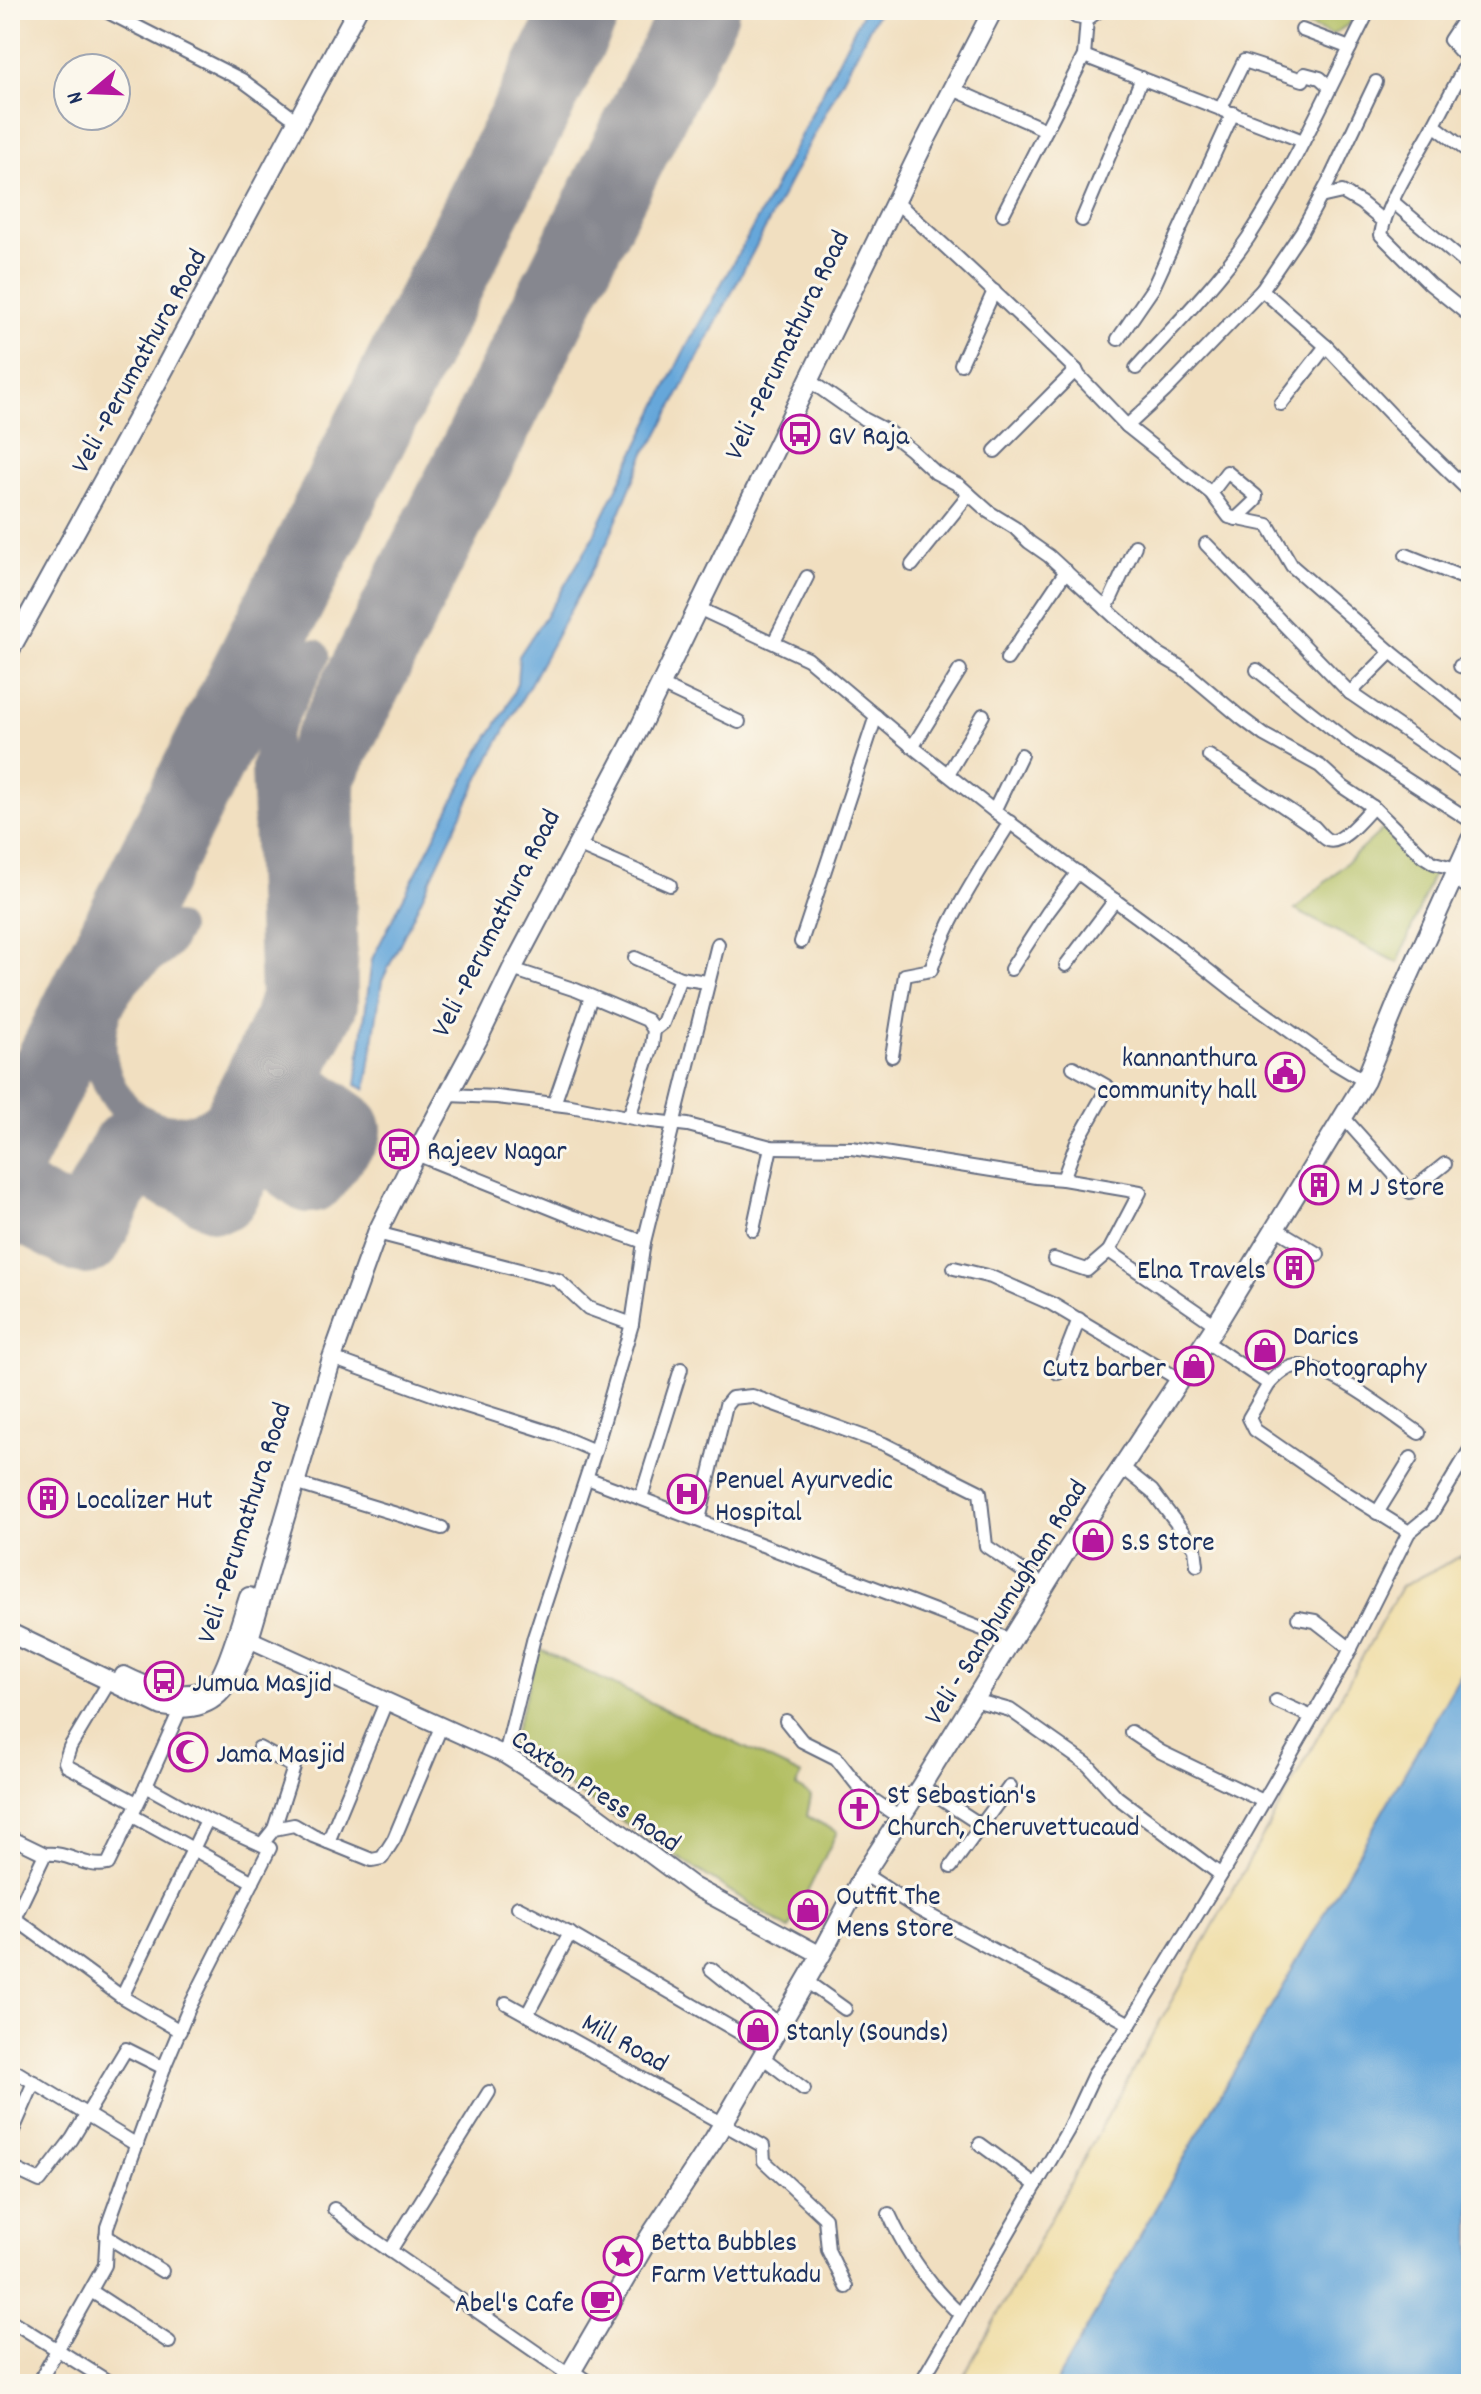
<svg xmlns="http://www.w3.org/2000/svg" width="1481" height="2394" font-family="Dekko,sans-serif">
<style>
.green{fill:#b1be60;stroke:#66765f;stroke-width:2}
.sand{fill:#eeda9e;stroke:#84847e;stroke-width:2}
.water{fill:#66a7da;stroke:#406b9c;stroke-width:2}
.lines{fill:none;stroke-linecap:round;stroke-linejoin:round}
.taxiway{stroke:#86878f;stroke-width:32}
.runway{stroke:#86878f;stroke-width:78}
.minor-casing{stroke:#666d80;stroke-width:16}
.tertiary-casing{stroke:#666d80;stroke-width:20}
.secondary-casing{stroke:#666d80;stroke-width:22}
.minor{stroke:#fff;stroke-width:12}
.tertiary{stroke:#fff;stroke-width:16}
.secondary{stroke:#fff;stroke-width:18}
.labels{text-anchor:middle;stroke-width:6;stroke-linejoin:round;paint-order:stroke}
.street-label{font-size:28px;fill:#1b2f5e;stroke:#fbf7ec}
.poi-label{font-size:28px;fill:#1b2f5e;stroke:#fbf7ec;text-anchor:start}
</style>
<rect width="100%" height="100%" fill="#fbf7ec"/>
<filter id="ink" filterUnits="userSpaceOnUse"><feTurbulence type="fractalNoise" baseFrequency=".0125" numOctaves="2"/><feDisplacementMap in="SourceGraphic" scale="16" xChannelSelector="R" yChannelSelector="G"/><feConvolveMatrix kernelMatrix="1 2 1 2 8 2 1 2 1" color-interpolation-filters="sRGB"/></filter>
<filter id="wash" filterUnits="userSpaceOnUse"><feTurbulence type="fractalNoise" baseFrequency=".006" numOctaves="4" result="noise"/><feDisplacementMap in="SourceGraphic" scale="32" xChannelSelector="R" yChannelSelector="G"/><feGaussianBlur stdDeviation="1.8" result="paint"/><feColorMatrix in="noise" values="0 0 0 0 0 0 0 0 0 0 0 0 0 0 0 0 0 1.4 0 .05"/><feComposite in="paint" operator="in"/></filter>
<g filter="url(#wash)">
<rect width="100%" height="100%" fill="#f1dfc0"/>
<g class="green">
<path d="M 1268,10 L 1359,10 L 1349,24 L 1332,35 Z"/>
<path d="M 1383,829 L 1433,874 L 1398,963 L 1295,910 Z"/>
<path d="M 539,1649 L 802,1775 L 796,1786 L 811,1796 L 807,1816 L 837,1832 L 789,1929 L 510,1749 Z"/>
</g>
<path class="sand" d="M 1471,1551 L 1471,1657 L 1055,2384 L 959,2384 L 1401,1587 Z"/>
<g class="water">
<path d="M 864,10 L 879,10 L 656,438 L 646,450 L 608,541 L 481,774 L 382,981 L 366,1089 L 356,1085 L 372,959 L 474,760 L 506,709 L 517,684 L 519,656 L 556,600 L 590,543 L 683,353 L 769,198 Z"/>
<path d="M 1471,1657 L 1471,2384 L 1055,2384 Z"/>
</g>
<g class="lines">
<path class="taxiway" d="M 175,929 C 172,934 169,940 166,945 C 161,951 153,955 147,960 C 128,975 111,995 104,1018 C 90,1069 119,1127 175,1130 C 191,1131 209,1126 220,1114 L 269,1018 L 276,995 L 267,767 L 275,731 L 314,655"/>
<g class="runway">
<path d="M 10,1151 L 582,10"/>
<path d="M 10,1197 L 85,1236 L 129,1149 L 220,1193 L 253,1131 L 310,1174 L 343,1130 L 277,1083 L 319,1002 L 316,776 L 700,10"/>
</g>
</g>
</g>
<g filter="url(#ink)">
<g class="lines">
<defs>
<g id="minor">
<path d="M 104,10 L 242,80 L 289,115"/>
<path d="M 1067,10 L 1076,17 L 1087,19 L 1100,10"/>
<path d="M 1470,10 L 1450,40 L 1468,60 L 1434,125 L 1471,154"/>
<path d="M 1302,30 L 1350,48"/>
<path d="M 1084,56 L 1303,141"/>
<path d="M 953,89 L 1046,130"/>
<path d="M 1221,108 L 1244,61 L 1303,80 L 1305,74 L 1320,78 L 1330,87"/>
<path d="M 1434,125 C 1418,155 1385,204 1381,235 L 1430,284 L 1471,317"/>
<path d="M 1320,197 L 1342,192 L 1361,203 L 1384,222"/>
<path d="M 896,202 C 957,256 1017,313 1076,370 L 1079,376 L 1127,426 L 1165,391 L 1262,290 L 1302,231 L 1328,183 L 1376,82"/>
<path d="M 1393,202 L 1471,268"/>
<path d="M 1003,214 L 1084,56 L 1087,19"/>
<path d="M 1082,220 L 1142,78"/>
<path d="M 1262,290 L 1326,346 L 1402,426 L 1471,493"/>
<path d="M 1118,339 L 1153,288 L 1233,113"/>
<path d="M 961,364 L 994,291"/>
<path d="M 1136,368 C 1174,326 1216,285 1248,238 C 1295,166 1330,86 1369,10"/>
<path d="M 810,381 L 864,419 L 887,431 L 911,450 L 936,473 L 959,485 L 989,512 L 1015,528 L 1029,542 L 1049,556 L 1115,617 L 1158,654 L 1182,668 L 1240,717 L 1264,735 L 1320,766 L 1343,787 L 1373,807 L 1423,856 L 1434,863 L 1457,869"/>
<path d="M 1281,404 L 1326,346"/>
<path d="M 1127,426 L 1211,493 L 1229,517 L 1268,525 L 1292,566 L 1391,652 L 1471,717"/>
<path d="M 995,451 L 1076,370"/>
<path d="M 1211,493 L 1227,472 L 1256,496 L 1255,501 L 1236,519"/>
<path d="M 1206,544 L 1350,693 L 1471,776"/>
<path d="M 1406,555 L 1471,581"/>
<path d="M 912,565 L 969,494"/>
<path d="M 698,608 L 808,659 L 909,744 L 994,811 L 1177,946 L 1238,994 L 1333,1062 L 1365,1081"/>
<path d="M 1106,609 L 1135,546"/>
<path d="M 774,642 L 807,577"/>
<path d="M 1007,659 L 1066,571"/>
<path d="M 1460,666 L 1471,670"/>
<path d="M 1257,670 L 1350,743 L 1471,821"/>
<path d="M 661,685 L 739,722"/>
<path d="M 1350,693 L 1391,652"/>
<path d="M 913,746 L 960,670"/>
<path d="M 1209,756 L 1314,827 C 1318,831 1323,838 1328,840 C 1341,846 1365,815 1373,807"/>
<path d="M 948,774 L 983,715"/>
<path d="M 994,811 L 1021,755"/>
<path d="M 577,845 L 670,885"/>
<path d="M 1454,878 L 1471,890"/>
<path d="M 801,942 L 876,716"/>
<path d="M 635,958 L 680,978 L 707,982"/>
<path d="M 1066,965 L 1115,900"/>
<path d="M 512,969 L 576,990 L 647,1020 L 654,1030 L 652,1046 L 629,1117"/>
<path d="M 1011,969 L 1048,912 L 1078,872"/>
<path d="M 654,1030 L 663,1023 L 680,978"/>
<path d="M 892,1056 L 905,975 L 931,970 C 948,917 981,869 1010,822"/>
<path d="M 448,1095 L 497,1097 L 571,1106 L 643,1120 L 688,1125 L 771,1147 L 852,1148 L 1036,1177 L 1063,1179 L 1077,1142 L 1108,1087 L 1073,1067"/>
<path d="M 554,1104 L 591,997"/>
<path d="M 1343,1117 L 1410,1192 L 1445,1164"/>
<path d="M 416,1154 L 573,1217 L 644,1242"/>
<path d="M 1063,1179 L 1140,1192 L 1109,1251 L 1216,1325"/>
<path d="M 1275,1228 L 1318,1254"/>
<path d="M 753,1230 L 771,1147"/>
<path d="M 377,1233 L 558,1280 L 588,1308 L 632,1324"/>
<path d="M 1054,1259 L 1087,1270 L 1109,1251"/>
<path d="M 954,1268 L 991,1277 L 1052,1304 L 1180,1380"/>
<path d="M 1205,1341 L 1269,1384 L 1249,1418 L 1255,1430 L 1340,1489 L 1409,1532 L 1431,1514 L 1471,1448"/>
<path d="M 332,1358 L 454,1402 L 555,1434 L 595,1451 L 534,1637 L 505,1755"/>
<path d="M 1058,1373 L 1079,1319"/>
<path d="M 1269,1384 C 1276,1377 1284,1368 1295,1366 C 1328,1363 1391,1414 1419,1433"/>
<path d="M 595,1451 L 632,1324 L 644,1242 L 718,944"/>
<path d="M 1122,1467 L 1152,1491 L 1195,1548 L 1197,1565"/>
<path d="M 587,1478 L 1011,1640"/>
<path d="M 295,1483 L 442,1528"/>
<path d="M 641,1498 L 681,1369"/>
<path d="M 1377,1513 L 1411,1458"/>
<path d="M 699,1520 L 726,1405 L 732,1398 L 752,1396 L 884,1444 L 980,1492 L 986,1546 L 1045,1586"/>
<path d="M 1298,1618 L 1315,1621 L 1351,1649"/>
<path d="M 109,1682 L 70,1747 L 65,1762 L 67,1766 L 137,1803"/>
<path d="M 974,1700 L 1010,1710 L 1088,1765 L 1117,1797 L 1221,1875"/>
<path d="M 1276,1701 L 1312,1717"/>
<path d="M 786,1721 L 802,1741 L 836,1758 L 859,1787 L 872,1799 L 900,1818"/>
<path d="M 1131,1732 L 1161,1752 L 1263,1801"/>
<path d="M 259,1748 L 294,1767 L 274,1829"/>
<path d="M 146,1786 L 207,1820 L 269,1848"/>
<path d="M 921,1786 L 981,1825"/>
<path d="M 131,1815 L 253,1882"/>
<path d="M 10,1837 L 45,1854"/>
<path d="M 328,1842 L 386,1702"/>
<path d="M 951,1867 L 1010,1786"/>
<path d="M 864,1874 L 918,1909 L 1130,2024"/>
<path d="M 518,1907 L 565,1931 L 766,2048"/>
<path d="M 14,1918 L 122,1997 L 180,2031"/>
<path d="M 10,1927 L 45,1854 C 67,1851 86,1869 108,1864 L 146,1786 L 180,1710"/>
<path d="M 711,1969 L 780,2025"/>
<path d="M 806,1981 L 845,2009"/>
<path d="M 122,1997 L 207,1820"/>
<path d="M 506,2003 L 763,2146 L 764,2161 L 825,2218 L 828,2250 L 846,2287"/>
<path d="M 527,2015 L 570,1933"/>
<path d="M 761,2056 L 804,2089"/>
<path d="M 10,2068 L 137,2145"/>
<path d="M 10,2137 L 34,2082"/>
<path d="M 980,2144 L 1036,2185"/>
<path d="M 10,2167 L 40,2181 L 72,2139 L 126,2049 L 164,2068"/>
<path d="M 334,2209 L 363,2232 L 569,2375"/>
<path d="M 889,2214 C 906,2252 929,2286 960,2314"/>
<path d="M 106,2236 L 162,2271"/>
<path d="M 390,2251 L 489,2092"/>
<path d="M 91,2291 L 169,2342"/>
<path d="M 10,2320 L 112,2384"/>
<path d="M 571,2370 L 591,2384"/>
<path d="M 38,2384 L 105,2265 L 107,2227 L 165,2065 L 189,2008 L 270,1848 L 262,1844 L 274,1829 L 294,1825 L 313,1836 L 372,1860 L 382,1858 L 394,1839 L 441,1727"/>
<path d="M 920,2384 L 1068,2130 L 1095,2072 L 1130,2024 L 1221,1875 L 1344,1662 L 1409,1532"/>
</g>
<path id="tertiary" d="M 249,1639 L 505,1755 L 584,1805 L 693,1886 L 821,1955"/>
<g id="secondary">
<path d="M 10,650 L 160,377 L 357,10"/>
<path d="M 10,1633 L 162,1706 C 218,1716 230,1684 249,1639 L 332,1358 L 377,1233 L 416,1154 L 478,1039 L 512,969 L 641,725 L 923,145 L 993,10"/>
<path d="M 124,1676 C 150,1689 195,1707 218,1680 C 228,1668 243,1615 249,1597"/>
<path d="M 564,2384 L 650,2236 L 714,2139 L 821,1955 L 864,1874 L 921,1786 L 1067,1550 L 1216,1325 L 1365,1081 L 1399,998 L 1471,839"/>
</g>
</defs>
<use href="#minor" class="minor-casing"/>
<use href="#tertiary" class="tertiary-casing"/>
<use href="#secondary" class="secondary-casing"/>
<use href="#minor" class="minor"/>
<use href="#tertiary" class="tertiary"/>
<use href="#secondary" class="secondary"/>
</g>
</g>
<defs>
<symbol id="bus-ring" viewBox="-11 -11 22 22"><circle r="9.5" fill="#fbf7ec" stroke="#b5179e" stroke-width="1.5"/><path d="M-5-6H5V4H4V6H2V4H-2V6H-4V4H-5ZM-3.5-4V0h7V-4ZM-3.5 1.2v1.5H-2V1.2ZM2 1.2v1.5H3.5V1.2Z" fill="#b5179e"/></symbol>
<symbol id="civic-ring" viewBox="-11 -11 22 22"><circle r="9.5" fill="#fbf7ec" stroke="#b5179e" stroke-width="1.5"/><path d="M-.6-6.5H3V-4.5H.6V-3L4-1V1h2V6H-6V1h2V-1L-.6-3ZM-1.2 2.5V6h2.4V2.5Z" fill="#b5179e"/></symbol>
<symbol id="building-ring" viewBox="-11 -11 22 22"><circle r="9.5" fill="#fbf7ec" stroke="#b5179e" stroke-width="1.5"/><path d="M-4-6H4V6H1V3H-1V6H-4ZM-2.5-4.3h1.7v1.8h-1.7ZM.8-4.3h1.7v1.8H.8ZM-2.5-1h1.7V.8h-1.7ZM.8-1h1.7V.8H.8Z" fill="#b5179e"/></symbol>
<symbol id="shop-ring" viewBox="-11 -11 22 22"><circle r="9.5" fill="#fbf7ec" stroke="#b5179e" stroke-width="1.5"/><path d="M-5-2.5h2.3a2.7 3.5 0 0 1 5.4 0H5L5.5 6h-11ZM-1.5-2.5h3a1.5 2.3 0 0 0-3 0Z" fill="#b5179e"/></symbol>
<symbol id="hospital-ring" viewBox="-11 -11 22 22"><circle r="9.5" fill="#fbf7ec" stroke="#b5179e" stroke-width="1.5"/><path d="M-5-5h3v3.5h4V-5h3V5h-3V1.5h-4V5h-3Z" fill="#b5179e"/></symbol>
<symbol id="mosque-ring" viewBox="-11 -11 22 22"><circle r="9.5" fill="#fbf7ec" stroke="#b5179e" stroke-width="1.5"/><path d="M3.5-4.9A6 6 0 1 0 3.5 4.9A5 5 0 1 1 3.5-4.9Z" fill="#b5179e"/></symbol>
<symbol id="church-ring" viewBox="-11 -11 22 22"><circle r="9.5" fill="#fbf7ec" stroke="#b5179e" stroke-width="1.5"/><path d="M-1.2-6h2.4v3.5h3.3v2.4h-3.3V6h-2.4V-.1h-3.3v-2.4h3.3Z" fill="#b5179e"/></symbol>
<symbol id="sight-ring" viewBox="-11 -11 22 22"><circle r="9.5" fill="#fbf7ec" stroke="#b5179e" stroke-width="1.5"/><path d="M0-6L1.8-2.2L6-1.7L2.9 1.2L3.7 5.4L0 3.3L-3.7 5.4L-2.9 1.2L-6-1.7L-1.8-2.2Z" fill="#b5179e"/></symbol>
<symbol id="cafe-ring" viewBox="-11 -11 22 22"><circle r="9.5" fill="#fbf7ec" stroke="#b5179e" stroke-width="1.5"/><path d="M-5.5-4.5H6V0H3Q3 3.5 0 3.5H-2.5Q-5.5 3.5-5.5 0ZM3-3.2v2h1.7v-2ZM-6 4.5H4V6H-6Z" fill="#b5179e"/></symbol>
</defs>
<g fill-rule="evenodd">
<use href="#bus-ring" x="778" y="412" width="44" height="44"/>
<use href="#civic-ring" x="1263" y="1050" width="44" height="44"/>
<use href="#bus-ring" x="377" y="1127" width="44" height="44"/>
<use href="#building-ring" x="1297" y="1163" width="44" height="44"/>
<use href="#building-ring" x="1272" y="1246" width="44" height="44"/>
<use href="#shop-ring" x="1243" y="1328" width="44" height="44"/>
<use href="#shop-ring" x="1172" y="1344" width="44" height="44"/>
<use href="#hospital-ring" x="665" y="1472" width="44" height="44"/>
<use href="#building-ring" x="26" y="1476" width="44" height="44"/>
<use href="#shop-ring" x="1071" y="1518" width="44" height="44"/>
<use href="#bus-ring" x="142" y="1659" width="44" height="44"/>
<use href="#mosque-ring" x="166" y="1730" width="44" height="44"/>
<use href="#church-ring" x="837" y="1787" width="44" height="44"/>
<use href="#shop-ring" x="786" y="1888" width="44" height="44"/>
<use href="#shop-ring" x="736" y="2008" width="44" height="44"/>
<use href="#sight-ring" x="601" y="2234" width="44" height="44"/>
<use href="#cafe-ring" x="580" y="2279" width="44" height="44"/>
</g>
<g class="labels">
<g class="street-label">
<text transform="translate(785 344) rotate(-64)" y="10">Veli -Perumathura Road</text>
<text transform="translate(137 360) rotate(-61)" y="10">Veli -Perumathura Road</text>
<text transform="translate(494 922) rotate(-63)" y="10">Veli -Perumathura Road</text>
<text transform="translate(242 1522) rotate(-72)" y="10">Veli -Perumathura Road</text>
<text transform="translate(1004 1601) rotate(-58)" y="10">Veli - Sanghumugham Road</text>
<text transform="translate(597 1789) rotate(34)" y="10">Caxton Press Road</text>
<text transform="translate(626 2041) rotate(29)" y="10">Mill Road</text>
</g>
<g class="poi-label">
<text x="828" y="444">GV Raja</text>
<text x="1257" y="1066" text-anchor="end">kannanthura<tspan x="1257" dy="32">community hall</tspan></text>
<text x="427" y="1159">Rajeev Nagar</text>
<text x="1347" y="1195">M J Store</text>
<text x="1266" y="1278" text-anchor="end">Elna Travels</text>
<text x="1293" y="1344">Darics<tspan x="1293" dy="32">Photography</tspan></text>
<text x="1166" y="1376" text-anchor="end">Cutz barber</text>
<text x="715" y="1488">Penuel Ayurvedic<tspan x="715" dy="32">Hospital</tspan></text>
<text x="76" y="1508">Localizer Hut</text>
<text x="1121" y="1550">S.S Store</text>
<text x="192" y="1691">Jumua Masjid</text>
<text x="216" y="1762">Jama Masjid</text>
<text x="887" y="1803">St Sebastian's<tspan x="887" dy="32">Church, Cheruvettucaud</tspan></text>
<text x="836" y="1904">Outfit The<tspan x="836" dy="32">Mens Store</tspan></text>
<text x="786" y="2040">Stanly (Sounds)</text>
<text x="651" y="2250">Betta Bubbles<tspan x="651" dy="32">Farm Vettukadu</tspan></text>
<text x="574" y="2311" text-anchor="end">Abel's Cafe</text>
</g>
</g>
<rect width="1481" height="2394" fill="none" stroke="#fbf7ec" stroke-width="40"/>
<g transform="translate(92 92) rotate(251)"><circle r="38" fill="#fbf7ec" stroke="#a1a7b3" stroke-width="2"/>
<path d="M0-6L14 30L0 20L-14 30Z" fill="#b5179e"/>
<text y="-12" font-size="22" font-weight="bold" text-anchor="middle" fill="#1b2f5e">N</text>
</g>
</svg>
